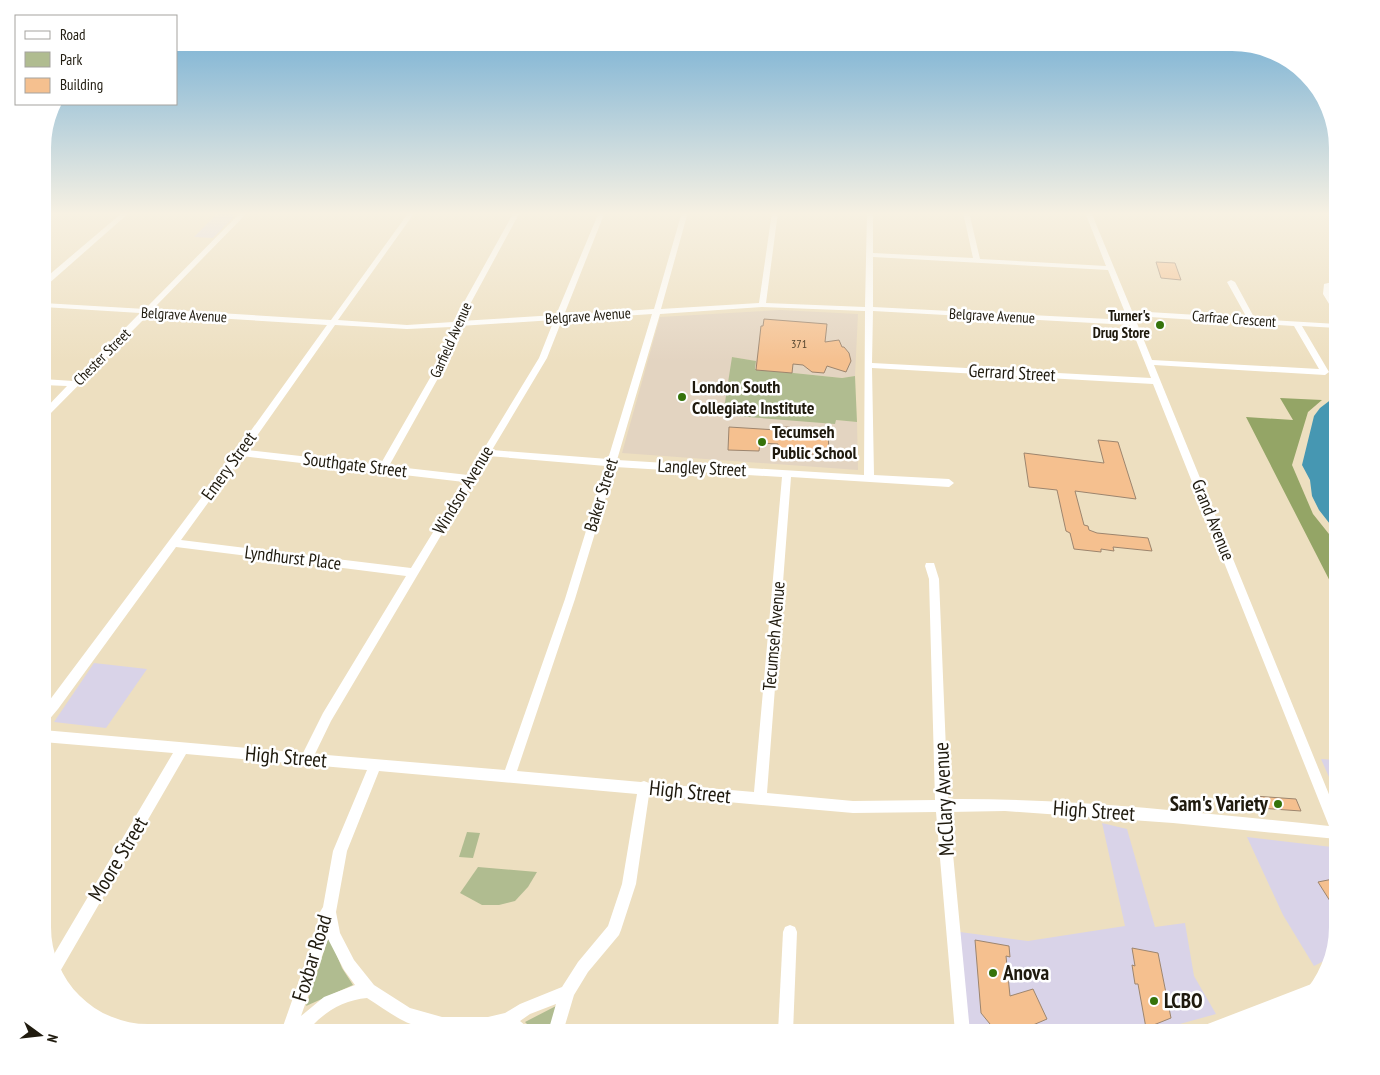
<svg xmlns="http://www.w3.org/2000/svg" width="1380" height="1075" font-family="'PT Sans Narrow',sans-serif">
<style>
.commercial{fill:#d9d3e8}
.education{fill:#e3d4c1}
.green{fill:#b0bc90}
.forest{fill:#94a566}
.water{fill:#4697b2}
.building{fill:#f5c08f;stroke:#9d856e}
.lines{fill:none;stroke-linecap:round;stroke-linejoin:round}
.minor{fill:#fff;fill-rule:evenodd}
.major{fill:#fff;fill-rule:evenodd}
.poi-dot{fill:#35730b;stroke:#fff;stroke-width:2}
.labels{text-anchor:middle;stroke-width:5;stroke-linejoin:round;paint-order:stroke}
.far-number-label{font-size:12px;fill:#54442e}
.far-street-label{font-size:15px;fill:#1f1a0e;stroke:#fff}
.far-poi-label{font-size:15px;font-weight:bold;fill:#1f1a0e;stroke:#fff;text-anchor:end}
.street-label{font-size:18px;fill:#1f1a0e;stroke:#fff}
.poi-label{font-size:18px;font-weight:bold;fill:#1f1a0e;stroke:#fff;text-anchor:start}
.near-street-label{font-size:21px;fill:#1f1a0e;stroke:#fff}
.near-poi-label{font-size:21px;font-weight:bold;fill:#1f1a0e;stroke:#fff;text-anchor:start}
</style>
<rect width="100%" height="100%" fill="#eddfc0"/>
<g class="commercial">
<path d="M 219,212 L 239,212 L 213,238 L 194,237 Z"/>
<path d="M 94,663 L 147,669 L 106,728 L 54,722 Z"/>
<path d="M 1321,759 L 1337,760 L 1337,795 Z"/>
<path d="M 1102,823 L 1127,829 L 1155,927 L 1185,923 L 1194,976 L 1216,1014 L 1151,1032 L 969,1032 L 960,932 L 1028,941 L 1125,926 Z"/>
<path d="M 1247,837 L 1332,847 L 1337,854 L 1337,927 L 1326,960 L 1314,966 L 1283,915 Z"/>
</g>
<path class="education" d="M 780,310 L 858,314 L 855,376 L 842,378 L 754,369 L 755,361 L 732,357 L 835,424 L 835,420 L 857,422 L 858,470 L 622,453 L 660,317 Z"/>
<g class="green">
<path d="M 732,357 L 756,361 L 755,369 L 842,378 L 855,376 L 857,422 L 836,420 L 835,424 L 723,415 Z"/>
<path d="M 467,832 L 480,833 L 473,858 L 459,857 Z"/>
<path d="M 478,867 L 537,872 L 528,887 L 515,901 L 499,905 L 482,905 L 460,893 Z"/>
<path d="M 329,936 L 342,968 L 353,985 L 306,1006 Z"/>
<path d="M 556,1006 L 549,1032 L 535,1032 L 525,1022 Z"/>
</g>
<path class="forest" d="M 1280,398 L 1322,400 L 1308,412 L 1292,465 L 1313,514 L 1337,544 L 1337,595 L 1246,417 L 1293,420 Z"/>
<path class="water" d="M 1337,395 L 1337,533 L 1319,510 L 1312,496 L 1310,480 L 1302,465 L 1314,416 L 1320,408 Z"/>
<g class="building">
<path d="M 1156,262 L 1175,263 L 1181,280 L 1161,278 Z"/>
<path d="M 764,319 L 827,324 L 825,342 L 839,340 L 842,347 L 844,347 L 849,353 L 851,361 L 846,372 L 827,366 L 824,373 L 812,372 L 803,365 L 793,364 L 792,373 L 756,370 L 761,326 L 763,326 Z"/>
<path d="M 729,427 L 777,430 L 777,427 L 790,427 L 790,431 L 817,432 L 817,429 L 828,430 L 829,455 L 811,454 L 801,456 L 794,452 L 778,451 L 778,444 L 760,443 L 759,451 L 728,450 Z"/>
<path d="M 1098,440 L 1118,442 L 1136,499 L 1075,491 L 1084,525 L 1088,526 L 1089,530 L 1097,533 L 1148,538 L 1152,551 L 1113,547 L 1114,551 L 1101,549 L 1101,552 L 1074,549 L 1070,533 L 1066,531 L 1057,490 L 1029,487 L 1024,453 L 1104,463 Z"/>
<path d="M 1254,796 L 1296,799 L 1301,811 L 1259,808 Z"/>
<path d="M 1338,878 L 1338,899 L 1330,901 L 1318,882 Z"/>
<path d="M 975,940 L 1009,946 L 1010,957 L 1006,956 L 1010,996 L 1033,989 L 1047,1019 L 1033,1025 L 1037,1032 L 993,1032 L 990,1024 L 981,1013 Z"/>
<path d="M 1132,948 L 1158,953 L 1171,1018 L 1146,1028 L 1138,984 L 1135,984 L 1132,965 L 1135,966 Z"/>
</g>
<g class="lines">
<g class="minor">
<path d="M 123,212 L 130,212 L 46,286 L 43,286 L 43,280 Z"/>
<path d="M 241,212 L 248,212 L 153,309 L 331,320 L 409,212 L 415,212 L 338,320 L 407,325 L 453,322 L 514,212 L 520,212 L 461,321 L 556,315 L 599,212 L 605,212 L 564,315 L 654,309 L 682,212 L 688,212 L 661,309 L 759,303 L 772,212 L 778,212 L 766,303 L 865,307 L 867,212 L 873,212 L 873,253 L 973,258 L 963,212 L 969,212 L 980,259 L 1106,266 L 1085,212 L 1091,212 L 1132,311 L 1247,318 L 1227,282 L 1231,280 L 1235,282 L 1255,319 L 1337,324 L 1337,328 L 1302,326 L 1329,372 L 1325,375 L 1154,365 L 1337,814 L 1337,839 L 1173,823 L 1005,811 L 949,812 L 970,1032 L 955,1032 L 936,812 L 853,813 L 649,795 L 636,884 L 621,930 L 619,935 L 588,972 L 574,995 L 563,1032 L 548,1032 L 556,1004 L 530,1014 L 520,1021 L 527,1027 L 529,1032 L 511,1032 L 506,1028 C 474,1036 429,1035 400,1019 C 389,1013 378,1005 367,998 C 343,1000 322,1013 307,1032 L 281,1032 L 314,938 L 320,912 L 323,907 L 333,851 L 367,770 L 186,754 L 58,975 L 56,976 L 50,961 L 173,753 L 43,742 L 43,730 L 303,753 L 323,713 L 406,576 L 176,547 L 58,709 L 47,722 L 43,723 L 43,709 L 237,450 L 327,325 L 149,314 L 46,418 L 43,419 L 43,411 L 67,386 L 43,385 L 43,379 L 73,381 L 140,313 L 43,307 L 43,303 L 145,309 ZM 873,257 L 1108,270 L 1128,320 L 873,307 ZM 762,307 L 865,311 L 864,475 L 617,460 L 660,314 ZM 873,311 L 1130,325 L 1151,378 L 872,363 ZM 652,314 L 608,459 L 492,450 L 547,358 L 562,320 ZM 1134,316 L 1294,326 L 1319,369 L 1152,360 ZM 554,320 L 539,358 L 468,475 L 389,466 L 446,364 L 459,326 ZM 335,325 L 407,329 L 451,327 L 438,364 L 380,465 L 247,450 ZM 872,368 L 1153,384 L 1329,826 C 1203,813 1075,798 948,799 L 939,579 L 934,563 L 926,563 L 925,566 L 929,579 L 935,800 L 853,801 L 767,793 L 791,477 L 949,487 L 954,483 L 949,479 L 874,475 ZM 242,456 L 464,482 L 411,568 L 181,540 ZM 488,456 L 606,466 L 565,599 L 505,770 L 315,754 L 331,721 ZM 615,467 L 782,477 L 754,792 L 649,783 L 644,781 L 641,782 L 517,771 L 575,599 ZM 379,771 L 637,794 L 622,884 L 608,926 L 578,962 L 562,987 L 520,1004 L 505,1013 L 488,1017 L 442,1017 L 410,1008 L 374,985 L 354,960 L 340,933 L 336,912 L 347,851 ZM 328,939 L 344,970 L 355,985 L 324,997 L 301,1016 Z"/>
<path d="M 1337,281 L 1337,285 L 1331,287 C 1331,297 1338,303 1337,312 L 1334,312 L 1323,294 L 1324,284 Z"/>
<path d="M 790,925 L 795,927 L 797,932 L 793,1032 L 778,1032 L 783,932 L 785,927 Z"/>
</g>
<path class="major" d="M 1314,983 L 1318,984 C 1311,1006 1256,1028 1234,1032 C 1224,1034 1213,1032 1203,1032 L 1205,1025 Z"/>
</g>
<linearGradient id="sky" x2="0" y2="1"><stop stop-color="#67a8d2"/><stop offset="0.59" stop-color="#f7f1e3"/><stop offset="1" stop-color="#f7f1e3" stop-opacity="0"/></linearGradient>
<rect width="1380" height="362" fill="url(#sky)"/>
<g class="poi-dot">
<circle cx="1160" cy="325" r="5"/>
<circle cx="682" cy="397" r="5"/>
<circle cx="762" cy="442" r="5"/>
<circle cx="1278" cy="804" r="5"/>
<circle cx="993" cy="973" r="5"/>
<circle cx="1154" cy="1001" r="5"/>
</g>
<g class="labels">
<g class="far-number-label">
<text x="799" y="348">371</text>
</g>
<g class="far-street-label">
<text transform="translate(184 315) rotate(3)" y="5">Belgrave Avenue</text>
<text transform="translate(588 316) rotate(-4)" y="5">Belgrave Avenue</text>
<text transform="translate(992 316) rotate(3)" y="5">Belgrave Avenue</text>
<text transform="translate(1234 319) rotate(4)" y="5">Carfrae Crescent</text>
<text transform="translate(451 340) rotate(-66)" y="5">Garfield Avenue</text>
<text transform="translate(102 357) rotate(-45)" y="5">Chester Street</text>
</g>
<g class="far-poi-label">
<text x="1150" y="321">Turner's<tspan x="1150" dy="17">Drug Store</tspan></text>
</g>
<g class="street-label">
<text transform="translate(1012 373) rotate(3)" y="6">Gerrard Street</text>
<text transform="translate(355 465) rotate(7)" y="6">Southgate Street</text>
<text transform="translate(229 466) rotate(-54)" y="6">Emery Street</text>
<text transform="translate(702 468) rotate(3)" y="6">Langley Street</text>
<text transform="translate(463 490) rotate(-59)" y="6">Windsor Avenue</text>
<text transform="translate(601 495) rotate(-73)" y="6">Baker Street</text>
<text transform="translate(1213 520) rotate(68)" y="6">Grand Avenue</text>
<text transform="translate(293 558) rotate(7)" y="6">Lyndhurst Place</text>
<text transform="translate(774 636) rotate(-85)" y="6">Tecumseh Avenue</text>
</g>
<g class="poi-label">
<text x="692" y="393">London South<tspan x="692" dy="21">Collegiate Institute</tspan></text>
<text x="772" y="438">Tecumseh<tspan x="772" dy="21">Public School</tspan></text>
</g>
<g class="near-street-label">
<text transform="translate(286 757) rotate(5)" y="7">High Street</text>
<text transform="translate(690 792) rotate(6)" y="7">High Street</text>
<text transform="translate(944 799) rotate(-93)" y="7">McClary Avenue</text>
<text transform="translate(1094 811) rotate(4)" y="7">High Street</text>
<text transform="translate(118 859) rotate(-59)" y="7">Moore Street</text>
<text transform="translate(312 958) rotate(-73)" y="7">Foxbar Road</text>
</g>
<g class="near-poi-label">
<text x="1268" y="811" text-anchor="end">Sam's Variety</text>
<text x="1003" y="980">Anova</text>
<text x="1164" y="1008">LCBO</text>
</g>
</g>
<path d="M0 0H1380V1075H0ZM148 51H1232A97 97 0 0 1 1329 148V927A97 97 0 0 1 1232 1024H148A97 97 0 0 1 51 927V148A97 97 0 0 1 148 51Z" fill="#fff" fill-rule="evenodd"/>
<rect x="15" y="15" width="162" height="90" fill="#ffffff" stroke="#a5a39f"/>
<rect x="25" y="31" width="25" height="8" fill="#ffffff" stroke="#a5a39f"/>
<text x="60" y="40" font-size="15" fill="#1f1a0e">Road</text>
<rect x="25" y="52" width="25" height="15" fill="#b0bc90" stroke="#a5a39f"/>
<text x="60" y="65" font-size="15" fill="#1f1a0e">Park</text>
<rect x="25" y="78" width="25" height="15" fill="#f5c08f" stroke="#a5a39f"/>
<text x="60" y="90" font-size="15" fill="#1f1a0e">Building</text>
<g transform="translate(40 1035) rotate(105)" stroke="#ffffff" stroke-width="4" paint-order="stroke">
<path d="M0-4L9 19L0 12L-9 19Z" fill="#1f1a0e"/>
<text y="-8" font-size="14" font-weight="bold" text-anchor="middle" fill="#1f1a0e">N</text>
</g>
</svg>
